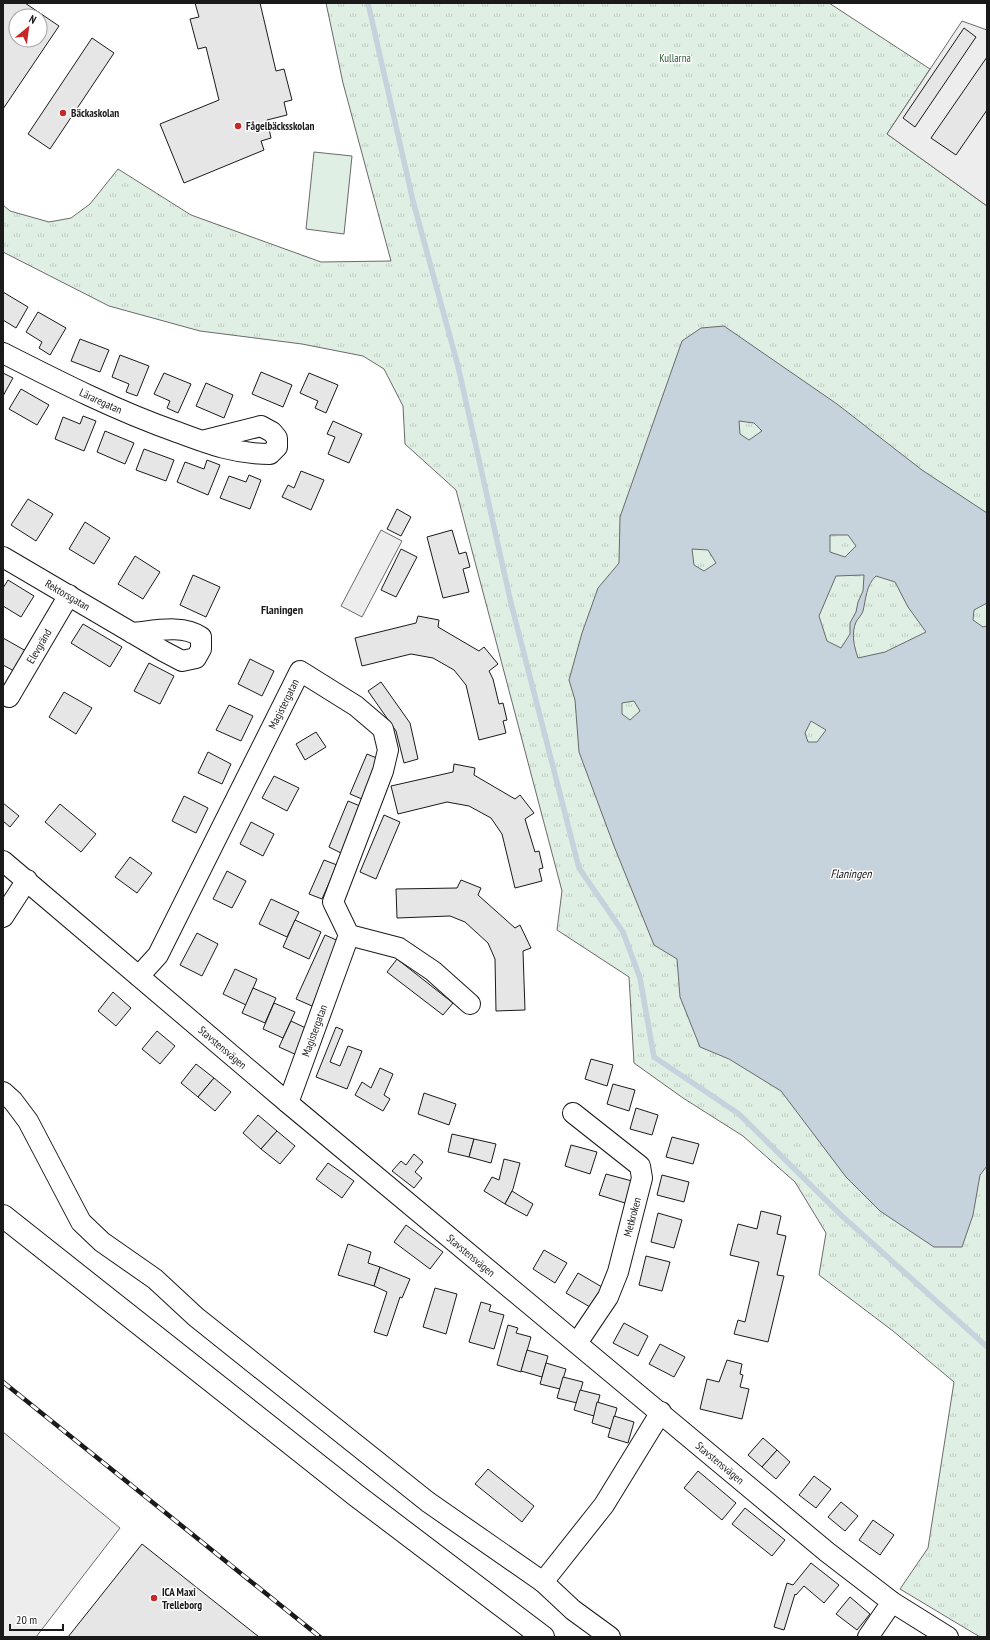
<svg xmlns="http://www.w3.org/2000/svg" width="990" height="1640" font-family="'PT Sans Narrow',sans-serif">
<style>
.grass{fill:#e0efe3;stroke:#6a6a6a}
.park{fill:url(#park-tufts);stroke:#6a6a6a}
.parking{fill:#ededed;stroke:#6a6a6a}
.water{fill:#c6d2dc;stroke:#6a6a6a;fill-rule:evenodd}
.lines{fill:none;stroke-linecap:round;stroke-linejoin:round}
.stream{stroke:#c6d2dc;stroke-width:5.5}
.building{fill:#e6e6e6;stroke:#1a1a1a;fill-rule:evenodd}
.minor-casing{stroke:#1a1a1a;stroke-width:22}
.highway-casing{stroke:#1a1a1a;stroke-width:24}
.minor{stroke:#fff;stroke-width:20}
.highway{stroke:#fff;stroke-width:22}
.rail-casing{stroke:#1a1a1a;stroke-width:4.5}
.rail{stroke:#fff;stroke-width:3;stroke-dasharray:9;stroke-linecap:butt}
.poi-dot{fill:#c62828;stroke:#fff;stroke-width:1.5}
.labels{text-anchor:middle;stroke-width:3;stroke-linejoin:round;paint-order:stroke}
.park-label{font-size:11px;fill:#2b5a34;stroke:#fff}
.poi-label{font-size:11px;font-weight:bold;fill:#1a1a1a;stroke:#fff;text-anchor:start}
.street-label{font-size:11px;fill:#1a1a1a;stroke:#fff}
.neighbourhood-label{font-size:12px;font-weight:bold;fill:#1a1a1a;stroke:#fff}
.water-label{font-size:12px;font-style:italic;fill:#1a1a1a;stroke:#fff}
</style>
<defs>
<pattern id="park-tufts" width="24" height="20" patternUnits="userSpaceOnUse"><rect width="24" height="20" fill="#e0efe3"/><path d="M3 7l-1-3M5 7V3M7 7l1-3M15 17l-1-3M17 17v-4M19 17l1-3" fill="none" stroke="#c0ccc2"/></pattern>
</defs>
<rect width="100%" height="100%" fill="#fff"/>
<path class="grass" d="M 314,152 L 352,156 L 344,234 L 306,229 Z"/>
<path class="park" d="M 326,3 L 829,3 L 930,69 L 887,134 L 987,206 L 987,1637 L 980,1637 L 900,1589 L 928,1548 L 954,1382 L 893,1331 L 819,1275 L 826,1233 L 795,1182 L 743,1136 L 683,1098 L 634,1063 L 629,977 L 557,930 L 562,891 L 456,490 L 405,444 L 403,406 L 384,369 L 363,356 L 302,344 L 200,331 L 109,306 L 3,252 L 3,205 L 10,211 L 49,222 L 71,218 L 90,204 L 118,169 L 191,215 L 321,262 L 391,261 L 343,83 Z"/>
<g class="parking">
<path d="M 962,21 L 987,30 L 987,206 L 887,134 Z"/>
<path d="M 381,530 L 402,541 L 362,617 L 341,606 Z"/>
<path d="M 3,1432 L 120,1528 L 36,1637 L 3,1637 Z"/>
</g>
<path class="water" d="M 724,326 L 837,404 L 922,470 L 987,513 L 987,603 L 974,610 L 973,620 L 983,627 L 987,626 L 987,1166 L 980,1175 L 973,1215 L 962,1247 L 934,1247 L 880,1211 L 846,1177 L 781,1091 L 729,1059 L 700,1047 L 680,997 L 677,959 L 654,945 L 614,846 L 579,752 L 575,700 L 569,680 L 582,633 L 598,588 L 619,563 L 620,517 L 682,341 L 701,328 ZM 739,421 L 754,423 L 762,431 L 749,440 L 740,434 ZM 830,535 L 848,535 L 856,546 L 845,557 L 830,552 ZM 692,549 L 708,550 L 716,563 L 704,571 L 694,565 ZM 864,575 L 863,591 L 858,602 L 856,612 L 850,623 L 850,634 L 841,648 L 827,641 L 819,616 L 836,576 ZM 876,576 L 895,582 L 908,607 L 926,632 L 885,652 L 858,658 C 854,646 851,634 856,622 C 858,618 862,615 863,611 C 866,599 866,585 876,576 ZM 634,701 L 640,711 L 630,720 L 622,714 L 622,703 ZM 811,721 L 826,730 L 817,742 L 808,742 L 805,733 Z"/>
<g class="lines">
<path class="stream" d="M 368,3 L 413,201 L 458,366 L 511,603 L 579,868 L 623,932 L 640,978 L 654,1057 L 739,1114 L 841,1215 L 986,1346"/>
</g>
<g class="building">
<path d="M 3,3 L 25,3 L 59,26 L 3,109 ZM 16,16 L 40,16 L 40,40 L 16,40 Z"/>
<path d="M 195,3 L 260,3 L 276,71 L 284,69 L 292,100 L 284,102 L 287,115 L 267,120 L 271,138 L 261,141 L 264,150 L 184,183 L 160,124 L 219,100 L 206,47 L 198,49 L 190,19 L 199,17 Z"/>
<path d="M 964,28 L 976,37 L 915,127 L 903,118 Z"/>
<path d="M 92,38 L 114,53 L 50,149 L 28,134 Z"/>
<path d="M 987,57 L 987,110 L 956,155 L 931,138 Z"/>
<path d="M 3,292 L 28,307 L 16,328 L 3,320 Z"/>
<path d="M 38,312 L 66,328 L 50,355 L 39,348 L 42,342 L 26,332 Z"/>
<path d="M 80,339 L 109,350 L 100,372 L 71,361 Z"/>
<path d="M 120,355 L 149,366 L 137,396 L 126,392 L 129,384 L 112,377 Z"/>
<path d="M 261,372 L 292,385 L 283,407 L 252,394 Z"/>
<path d="M 3,373 L 13,378 L 3,396 Z"/>
<path d="M 164,373 L 191,384 L 178,413 L 167,408 L 170,401 L 154,394 Z"/>
<path d="M 309,373 L 338,385 L 326,413 L 315,408 L 318,401 L 300,393 Z"/>
<path d="M 206,383 L 233,395 L 224,418 L 196,406 Z"/>
<path d="M 21,389 L 49,405 L 37,425 L 9,409 Z"/>
<path d="M 83,416 L 96,421 L 84,451 L 55,439 L 63,417 L 80,424 Z"/>
<path d="M 333,421 L 362,434 L 349,463 L 328,454 L 335,437 L 327,434 Z"/>
<path d="M 105,431 L 134,443 L 125,464 L 97,452 Z"/>
<path d="M 144,449 L 174,460 L 166,481 L 136,470 Z"/>
<path d="M 207,460 L 220,465 L 208,495 L 177,482 L 185,462 L 204,469 Z"/>
<path d="M 301,471 L 324,480 L 311,510 L 282,497 L 288,485 L 294,488 Z"/>
<path d="M 249,475 L 261,480 L 250,509 L 220,498 L 229,476 L 246,482 Z"/>
<path d="M 28,499 L 53,514 L 36,541 L 11,525 Z"/>
<path d="M 397,509 L 411,517 L 401,536 L 387,529 Z"/>
<path d="M 85,522 L 110,538 L 94,564 L 69,549 Z"/>
<path d="M 452,530 L 459,554 L 466,552 L 470,567 L 463,569 L 469,592 L 443,598 L 427,537 Z"/>
<path d="M 401,549 L 417,557 L 396,597 L 381,590 Z"/>
<path d="M 135,556 L 160,572 L 143,599 L 118,584 Z"/>
<path d="M 193,575 L 220,587 L 206,617 L 180,605 Z"/>
<path d="M 8,580 L 34,596 L 21,617 L 3,606 L 3,588 Z"/>
<path d="M 418,616 L 439,620 L 438,627 L 479,651 L 484,647 L 498,664 L 489,671 L 493,679 L 499,704 L 503,703 L 507,720 L 503,721 L 506,733 L 479,740 L 466,685 L 454,670 L 433,658 L 411,654 L 362,666 L 355,638 L 416,623 Z"/>
<path d="M 83,624 L 122,647 L 110,667 L 71,643 Z"/>
<path d="M 3,638 L 26,651 L 14,671 L 3,665 Z"/>
<path d="M 250,659 L 274,671 L 262,696 L 238,684 Z"/>
<path d="M 149,663 L 174,676 L 160,704 L 134,691 Z"/>
<path d="M 381,682 L 410,723 L 418,759 L 404,763 L 396,731 L 368,691 Z"/>
<path d="M 64,692 L 92,708 L 76,734 L 49,717 Z"/>
<path d="M 229,705 L 253,716 L 241,741 L 216,730 Z"/>
<path d="M 316,732 L 326,747 L 305,760 L 296,744 Z"/>
<path d="M 208,752 L 231,764 L 222,784 L 198,773 Z"/>
<path d="M 367,754 L 379,759 L 362,799 L 350,794 Z"/>
<path d="M 454,764 L 475,768 L 474,775 L 515,799 L 520,795 L 534,813 L 525,819 L 535,852 L 539,851 L 543,868 L 539,869 L 542,881 L 515,888 L 502,834 L 491,818 L 469,806 L 447,802 L 398,814 L 391,786 L 453,772 Z"/>
<path d="M 274,776 L 299,788 L 287,811 L 262,798 Z"/>
<path d="M 184,796 L 208,808 L 196,833 L 172,821 Z"/>
<path d="M 348,801 L 360,806 L 341,853 L 329,847 Z"/>
<path d="M 3,803 L 19,816 L 10,827 L 3,821 Z"/>
<path d="M 60,804 L 96,834 L 81,852 L 45,822 Z"/>
<path d="M 384,815 L 400,822 L 376,879 L 360,872 Z"/>
<path d="M 251,822 L 274,834 L 263,856 L 240,844 Z"/>
<path d="M 130,857 L 152,873 L 137,893 L 115,877 Z"/>
<path d="M 324,860 L 337,865 L 322,899 L 309,894 Z"/>
<path d="M 227,871 L 246,881 L 232,908 L 213,899 Z"/>
<path d="M 461,880 L 481,888 L 478,895 L 515,928 L 520,925 L 531,948 L 523,951 L 525,1010 L 496,1011 L 495,959 L 488,943 L 465,922 L 450,916 L 397,918 L 396,889 L 457,888 Z"/>
<path d="M 271,899 L 299,912 L 287,937 L 259,924 Z"/>
<path d="M 295,920 L 321,932 L 309,959 L 283,947 Z"/>
<path d="M 197,933 L 218,944 L 202,976 L 180,965 Z"/>
<path d="M 325,935 L 341,942 L 312,1006 L 296,999 Z"/>
<path d="M 397,959 L 453,1003 L 443,1015 L 387,972 Z"/>
<path d="M 235,969 L 257,979 L 246,1005 L 223,994 Z"/>
<path d="M 253,988 L 276,998 L 265,1023 L 242,1013 Z"/>
<path d="M 113,992 L 131,1008 L 116,1026 L 98,1011 Z"/>
<path d="M 274,1003 L 295,1012 L 283,1038 L 263,1029 Z"/>
<path d="M 291,1021 L 310,1030 L 299,1056 L 279,1047 Z"/>
<path d="M 336,1027 L 343,1030 L 330,1062 L 340,1066 L 348,1046 L 362,1051 L 347,1089 L 316,1077 Z"/>
<path d="M 157,1031 L 175,1046 L 160,1064 L 142,1049 Z"/>
<path d="M 591,1059 L 613,1065 L 607,1086 L 585,1079 Z"/>
<path d="M 196,1064 L 214,1078 L 198,1097 L 181,1083 Z"/>
<path d="M 380,1068 L 393,1074 L 384,1095 L 390,1099 L 383,1111 L 355,1095 L 362,1082 L 371,1088 Z"/>
<path d="M 214,1078 L 231,1092 L 215,1111 L 198,1097 Z"/>
<path d="M 613,1084 L 635,1090 L 629,1111 L 607,1104 Z"/>
<path d="M 424,1093 L 456,1104 L 449,1125 L 418,1114 Z"/>
<path d="M 636,1108 L 658,1115 L 652,1135 L 630,1129 Z"/>
<path d="M 258,1115 L 277,1131 L 261,1149 L 243,1133 Z"/>
<path d="M 277,1131 L 295,1146 L 280,1164 L 261,1149 Z"/>
<path d="M 452,1134 L 474,1139 L 469,1157 L 448,1152 Z"/>
<path d="M 672,1137 L 699,1144 L 693,1164 L 666,1157 Z"/>
<path d="M 474,1139 L 496,1144 L 491,1163 L 469,1157 Z"/>
<path d="M 571,1145 L 597,1152 L 590,1174 L 565,1166 Z"/>
<path d="M 414,1154 L 423,1162 L 415,1172 L 422,1178 L 414,1188 L 392,1171 L 401,1161 L 406,1165 Z"/>
<path d="M 504,1159 L 520,1163 L 513,1189 L 505,1204 L 484,1191 L 492,1177 L 499,1180 Z"/>
<path d="M 328,1163 L 354,1181 L 342,1198 L 316,1179 Z"/>
<path d="M 606,1174 L 632,1181 L 625,1203 L 599,1195 Z"/>
<path d="M 662,1175 L 689,1182 L 684,1202 L 657,1195 Z"/>
<path d="M 512,1191 L 533,1204 L 527,1216 L 505,1204 Z"/>
<path d="M 761,1211 L 781,1216 L 777,1234 L 786,1236 L 777,1275 L 784,1276 L 768,1342 L 734,1334 L 738,1320 L 745,1322 L 759,1262 L 730,1255 L 738,1224 L 757,1229 Z"/>
<path d="M 658,1213 L 682,1220 L 674,1248 L 651,1242 Z"/>
<path d="M 406,1225 L 443,1252 L 430,1269 L 394,1242 Z"/>
<path d="M 348,1244 L 371,1252 L 368,1263 L 380,1267 L 374,1286 L 338,1275 Z"/>
<path d="M 544,1250 L 567,1263 L 555,1283 L 533,1269 Z"/>
<path d="M 646,1256 L 670,1262 L 662,1291 L 639,1285 Z"/>
<path d="M 380,1267 L 410,1279 L 402,1298 L 400,1297 L 387,1336 L 374,1332 L 387,1292 L 374,1286 Z"/>
<path d="M 578,1273 L 602,1287 L 590,1307 L 566,1293 Z"/>
<path d="M 435,1288 L 457,1294 L 446,1334 L 423,1327 Z"/>
<path d="M 481,1302 L 491,1305 L 489,1311 L 504,1315 L 494,1349 L 469,1342 Z"/>
<path d="M 624,1323 L 648,1336 L 638,1356 L 613,1343 Z"/>
<path d="M 508,1325 L 518,1328 L 516,1333 L 531,1337 L 521,1372 L 497,1365 Z"/>
<path d="M 660,1344 L 685,1357 L 674,1377 L 649,1364 Z"/>
<path d="M 527,1350 L 548,1356 L 542,1377 L 521,1371 Z"/>
<path d="M 727,1360 L 742,1364 L 740,1374 L 743,1375 L 740,1387 L 749,1389 L 742,1419 L 700,1409 L 707,1379 L 719,1382 Z"/>
<path d="M 546,1363 L 566,1369 L 560,1389 L 540,1384 Z"/>
<path d="M 563,1377 L 583,1382 L 577,1403 L 557,1398 Z"/>
<path d="M 580,1390 L 600,1395 L 594,1416 L 574,1410 Z"/>
<path d="M 597,1402 L 617,1408 L 611,1429 L 592,1423 Z"/>
<path d="M 614,1416 L 634,1422 L 628,1443 L 608,1437 Z"/>
<path d="M 763,1438 L 777,1450 L 762,1467 L 748,1455 Z"/>
<path d="M 777,1450 L 790,1462 L 776,1479 L 762,1467 Z"/>
<path d="M 488,1469 L 534,1506 L 522,1522 L 475,1484 Z"/>
<path d="M 698,1471 L 736,1503 L 722,1520 L 684,1488 Z"/>
<path d="M 814,1476 L 831,1489 L 816,1508 L 799,1495 Z"/>
<path d="M 841,1502 L 858,1516 L 845,1531 L 828,1517 Z"/>
<path d="M 745,1508 L 785,1540 L 772,1556 L 732,1524 Z"/>
<path d="M 873,1520 L 894,1535 L 880,1555 L 859,1540 Z"/>
<path d="M 142,1544 L 259,1637 L 68,1637 Z"/>
<path d="M 811,1563 L 839,1585 L 824,1603 L 804,1586 L 796,1595 L 795,1594 L 784,1630 L 774,1627 L 787,1583 L 793,1585 Z"/>
<path d="M 850,1597 L 870,1614 L 857,1630 L 836,1614 Z"/>
</g>
<g class="lines">
<defs>
<g id="minor">
<path id="s1" d="M 3,353 C 60,382 117,411 177,432 C 209,444 235,454 270,454 L 277,447 L 277,438 L 272,432 L 261,426 L 202,441"/>
<path id="s2" d="M 3,557 L 163,651 L 182,661 L 196,658 L 201,649 L 201,637 C 183,624 154,631 132,633"/>
<path id="s3" d="M 9,697 L 69,595"/>
<path id="s4" d="M 3,861 L 288,1103 L 827,1552 L 892,1602 L 948,1637"/>
<path d="M 3,917 L 27,880"/>
<path id="s5" d="M 139,976 L 158,955 L 300,671 L 356,706 L 383,729 L 388,750 L 383,771 L 333,902 L 349,935 L 399,948 L 433,971 L 470,1004"/>
<path d="M 3,1092 L 13,1101 L 28,1121 L 81,1222 L 102,1242 L 155,1279 L 196,1317 L 428,1502 L 543,1582 L 604,1505 L 661,1412"/>
<path id="s6" d="M 288,1103 L 349,935"/>
<path d="M 573,1113 L 640,1166 L 642,1178 L 618,1272 L 608,1297 L 577,1343"/>
<path d="M 543,1582 L 573,1610 L 610,1637"/>
<path d="M 868,1637 L 892,1602"/>
</g>
<path id="highway" d="M 3,1216 L 357,1496 L 543,1637"/>
</defs>
<use href="#minor" class="minor-casing"/>
<use href="#highway" class="highway-casing"/>
<use href="#minor" class="minor"/>
<use href="#highway" class="highway"/>
<defs>
<path id="rail" d="M 3,1382 L 320,1637"/>
</defs>
<use href="#rail" class="rail-casing"/>
<use href="#rail" class="rail"/>
</g>
<g class="poi-dot">
<circle cx="63" cy="113" r="4"/>
<circle cx="238" cy="126" r="4"/>
<circle cx="154" cy="1598" r="4"/>
</g>
<g class="labels">
<g class="park-label">
<text x="675" y="62">Kullarna</text>
</g>
<g class="poi-label">
<text x="71" y="117">Bäckaskolan</text>
<text x="246" y="130">Fågelbäcksskolan</text>
<text x="162" y="1596">ICA Maxi<tspan x="162" dy="13">Trelleborg</tspan></text>
</g>
<g class="street-label">
<text dy="4" stroke="none"><textPath href="#s1" startOffset="109">Läraregatan</textPath></text>
<text dy="4" stroke="none"><textPath href="#s2" startOffset="75">Rektorsgatan</textPath></text>
<text dy="4" stroke="none"><textPath href="#s3" startOffset="59">Elevgränd</textPath></text>
<text dy="4" stroke="none"><textPath href="#s5" startOffset="309">Magistergatan</textPath></text>
<text dy="4" stroke="none"><textPath href="#s6" startOffset="77">Magistergatan</textPath></text>
<text dy="4" stroke="none"><textPath href="#s4" startOffset="288">Stavstensvägen</textPath></text>
<text transform="translate(632 1217) rotate(-75)" y="4">Metkroken</text>
<text dy="4" stroke="none"><textPath href="#s4" startOffset="612">Stavstensvägen</textPath></text>
<text dy="4" stroke="none"><textPath href="#s4" startOffset="936">Stavstensvägen</textPath></text>
</g>
<g class="neighbourhood-label">
<text x="282" y="614">Flaningen</text>
</g>
<g class="water-label">
<text x="851" y="878">Flaningen</text>
</g>
</g>
<rect width="990" height="1640" fill="none" stroke="#1a1a1a" stroke-width="8"/>
<g transform="translate(28 28) rotate(29)"><circle r="19" fill="#ffffff" stroke="#a3a3a3"/>
<path d="M0-3L7 15L0 10L-7 15Z" fill="#c62828"/>
<text y="-6" font-size="11" font-weight="bold" text-anchor="middle" fill="#1a1a1a">N</text>
</g>
<path d="M10 1624v6h53v-6" fill="none" stroke="#1a1a1a" stroke-width="2"/>
<text x="16" y="1624" font-size="12" fill="#1a1a1a" stroke="#ffffff" stroke-width="3" paint-order="stroke">20 m</text>
</svg>
